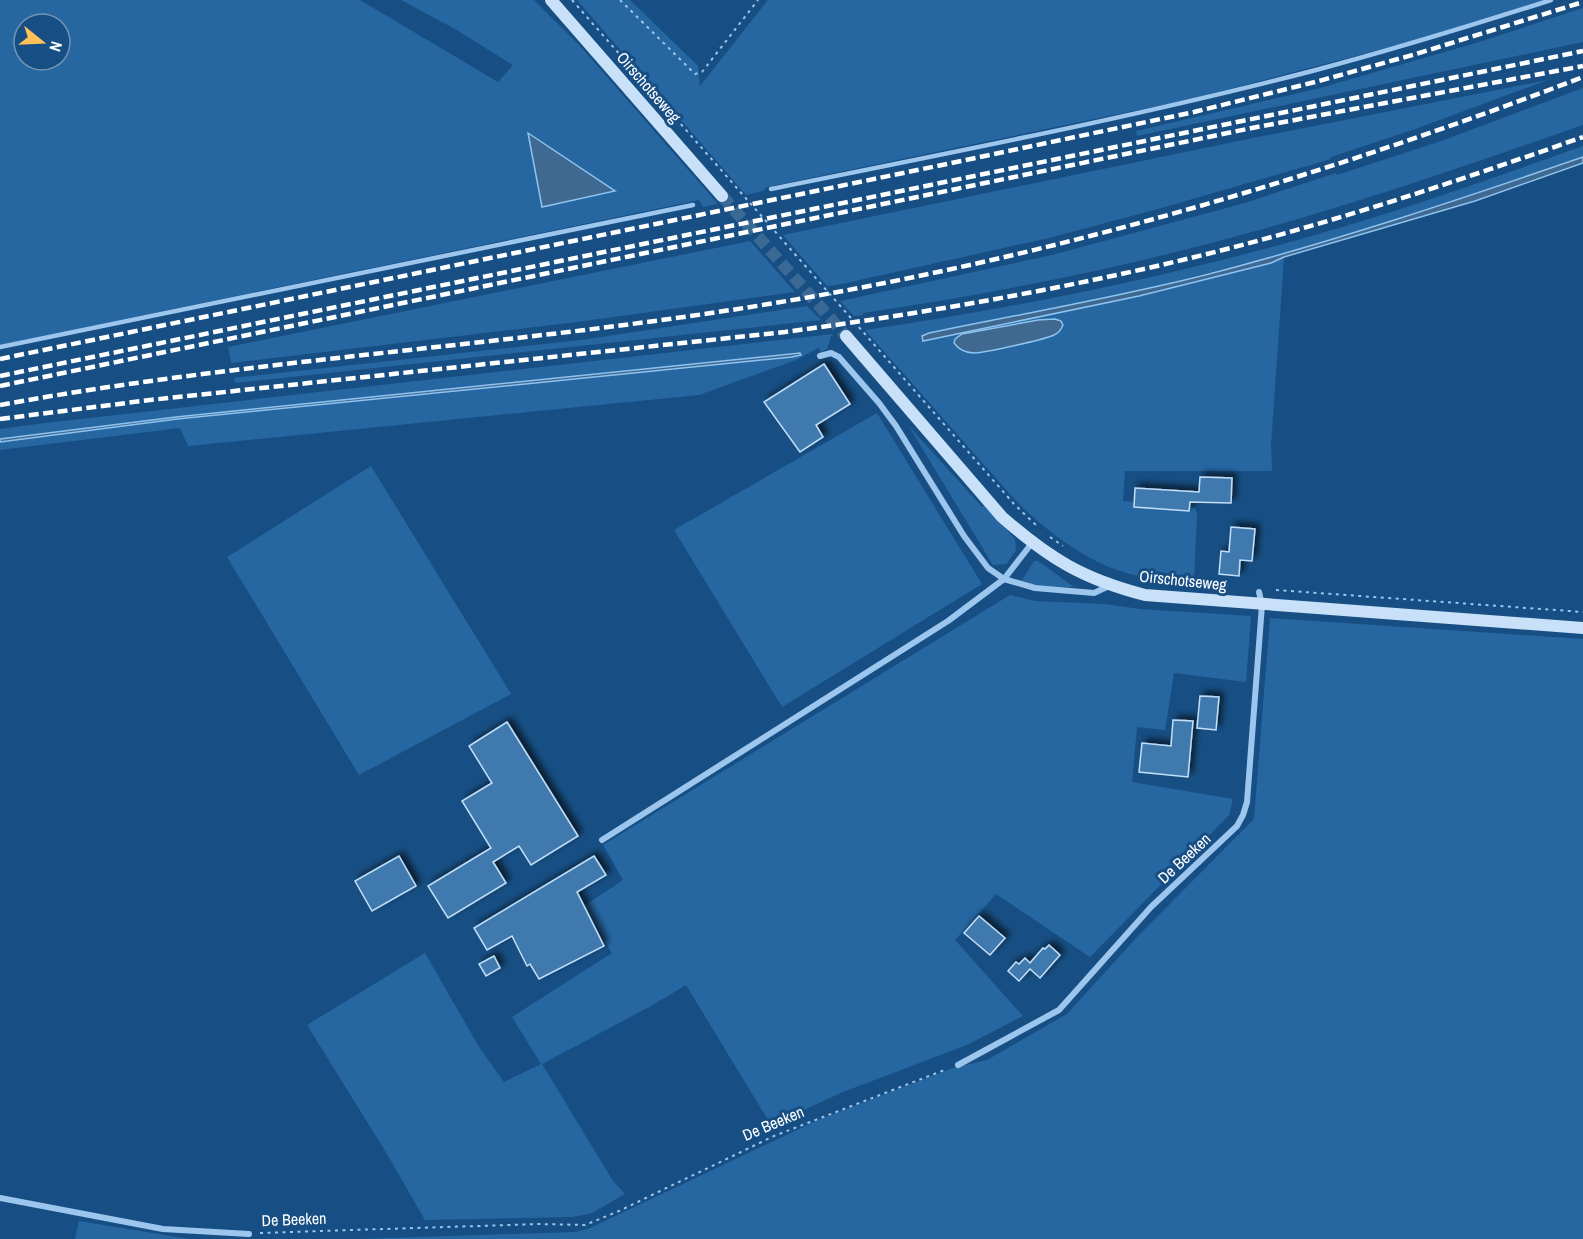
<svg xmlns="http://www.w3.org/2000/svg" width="1583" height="1239" font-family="'Archivo Narrow',sans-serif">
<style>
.green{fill:#2667a2;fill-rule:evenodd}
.water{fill:#406991;stroke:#8ec3ef;stroke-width:1.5}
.building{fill:#4079ae;stroke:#c1dff9;stroke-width:1.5;filter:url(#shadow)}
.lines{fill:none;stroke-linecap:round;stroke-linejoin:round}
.secondary-tunnel{stroke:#3a6996;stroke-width:12;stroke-dasharray:12 6;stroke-linecap:butt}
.path{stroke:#9cc6ed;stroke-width:2;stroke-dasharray:3 4.5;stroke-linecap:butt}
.lane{stroke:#9cc6ed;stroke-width:4.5}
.street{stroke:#9cc6ed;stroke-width:6}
.secondary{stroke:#c8e1f9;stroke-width:12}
.rail{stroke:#fff;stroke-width:4.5;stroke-dasharray:10 4.5;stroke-linecap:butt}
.labels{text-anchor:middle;stroke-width:6;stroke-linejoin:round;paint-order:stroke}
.street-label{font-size:16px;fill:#fff;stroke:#174f84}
</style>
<defs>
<filter id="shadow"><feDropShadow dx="4.5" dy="-4.5" stdDeviation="3" flood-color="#0009"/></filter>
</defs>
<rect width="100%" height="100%" fill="#174f84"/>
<g class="green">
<path d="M 0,0 L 360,0 L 498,82 L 513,65 L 455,29 L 401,0 L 534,0 L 580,46 L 718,204 L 703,207 L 699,200 L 675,205 L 0,345 ZM 24,24 L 60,24 L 60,60 L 24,60 Z"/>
<path d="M 577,0 L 630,0 L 698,66 L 700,86 L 768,0 L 1543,0 L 1413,41 L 1191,99 L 767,187 L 763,191 L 746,195 Z"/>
<path d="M 1583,8 L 1583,42 L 1137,136 L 1136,131 L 1320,88 L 1476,43 Z"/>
<path d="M 1548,80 L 1418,128 L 1331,157 L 1331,159 L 1165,207 L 1049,238 L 837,285 L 827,286 L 783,235 L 1253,138 Z"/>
<path d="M 1583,88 L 1583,125 C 1477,162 1371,199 1263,229 C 1132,266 998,293 863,313 L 863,315 L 854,316 L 840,301 L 1052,255 L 1245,203 L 1336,173 L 1337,175 L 1444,140 Z"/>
<path d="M 1583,146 L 1583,157 L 1372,228 L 1283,253 L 1138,291 L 994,320 L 923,341 L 1271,263 L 1284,257 L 1271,446 L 1272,471 L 1125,471 L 1123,501 L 1195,508 L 1197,513 L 1194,584 C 1169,581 1144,579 1120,571 C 1081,558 1046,530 1017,502 L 865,330 C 1036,305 1207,269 1372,218 C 1443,196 1513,171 1583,146 Z"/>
<path d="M 750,241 L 795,292 L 577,322 L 231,363 L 228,347 Z"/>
<path d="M 807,306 L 821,320 L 235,383 L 234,378 L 581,340 Z"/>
<path d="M 832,334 L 833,336 L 831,336 L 827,349 L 821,352 L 818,348 L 796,360 L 699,395 L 188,446 L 180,428 L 0,450 L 0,442 L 177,419 L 792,357 L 800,354 L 176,417 L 0,439 L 0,429 L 45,423 Z"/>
<path d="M 877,413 L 982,584 L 782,707 L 674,530 Z"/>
<path d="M 908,425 L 982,507 L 985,505 L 1015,539 L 1016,551 L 1006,564 L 993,565 Z"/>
<path d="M 371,466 L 511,694 L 359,775 L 227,557 Z"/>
<path d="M 1034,561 L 1038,561 L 1074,587 L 1036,587 L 1022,580 Z"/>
<path d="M 1010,595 L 1035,601 L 1104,604 L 1140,609 L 1251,616 L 1246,682 L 1174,673 L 1165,730 L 1137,727 L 1132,782 L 1233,799 L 1229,815 L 1090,957 L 996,894 L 955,940 L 1023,1016 L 967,1045 L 843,1092 L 771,1125 L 686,985 L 651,1006 L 542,1064 L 613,1181 L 625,1194 L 592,1213 L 573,1217 L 425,1220 L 384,1149 L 307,1025 L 425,953 L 479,1047 L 504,1082 L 541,1064 L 512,1017 L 612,953 L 584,906 L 623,880 L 603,845 Z"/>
<path d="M 1270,618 L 1583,639 L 1583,1239 L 360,1239 L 575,1232 L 588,1229 L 818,1120 L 953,1068 L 987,1060 L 1067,1014 L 1137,937 L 1254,819 Z"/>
<path d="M 79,1221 L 189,1239 L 75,1239 Z"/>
</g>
<g class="water">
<path d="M 528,133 L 615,191 L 542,207 Z"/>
<path d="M 1583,157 L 1583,163 L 1475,201 L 1284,257 L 1271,263 L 1139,296 L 923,341 L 922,336 L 929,333 C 1021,314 1114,298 1205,275 C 1333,242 1458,200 1583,157 Z"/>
<path d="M 1055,319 L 1061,321 L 1063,325 C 1061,330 1059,333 1054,335 C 1043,340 988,352 975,353 C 967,353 959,350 954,343 L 955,339 L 962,334 L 1038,320 Z"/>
<path d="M 800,353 L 801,355 L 792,357 L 177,419 L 0,442 L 0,439 L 176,417 Z"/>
</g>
<g class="building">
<path d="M 824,364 L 850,404 L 816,425 L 823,437 L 800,452 L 764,402 Z"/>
<path d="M 1200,477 L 1232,478 L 1231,503 L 1190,502 L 1189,511 L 1134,507 L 1135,488 L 1199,492 Z"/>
<path d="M 1231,527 L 1255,529 L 1252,561 L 1240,560 L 1239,576 L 1219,574 L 1221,551 L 1229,552 Z"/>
<path d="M 1200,696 L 1219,697 L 1216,730 L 1197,728 Z"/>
<path d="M 1173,720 L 1193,721 L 1188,777 L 1139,772 L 1142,743 L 1171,746 Z"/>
<path d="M 507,722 L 578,836 L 531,865 L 519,846 L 493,862 L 506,883 L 448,918 L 428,886 L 491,848 L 462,801 L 492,783 L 469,746 Z"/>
<path d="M 399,856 L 416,886 L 372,911 L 355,881 Z"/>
<path d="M 594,856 L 606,875 L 577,892 L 604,946 L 539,979 L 530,964 L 527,966 L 512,936 L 487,950 L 474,928 Z"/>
<path d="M 979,916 L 1005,938 L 990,955 L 964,933 Z"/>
<path d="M 1049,945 L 1060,955 L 1040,978 L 1030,969 L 1019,981 L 1008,971 L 1016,962 L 1019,964 L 1025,958 L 1030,963 L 1043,948 L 1045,949 Z"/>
<path d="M 494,956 L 500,968 L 486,976 L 479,964 Z"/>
</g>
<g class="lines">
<path class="secondary-tunnel" d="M 722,196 L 846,336"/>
<g class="path">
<path d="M 572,0 L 1014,504 L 1039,528"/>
<path d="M 620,0 L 695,74 L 702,72 L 758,0"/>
<path d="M 1050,537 L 1063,546"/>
<path d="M 1276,590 L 1583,612"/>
<path d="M 260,1233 L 539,1224 L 585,1225 L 619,1211 L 774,1136 L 947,1069"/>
</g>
<g class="lane">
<path d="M 771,189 C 953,152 1136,117 1316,70 C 1395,49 1473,25 1551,0"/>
<path d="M 0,347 L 693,205"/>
</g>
<g class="street">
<path d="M 820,356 L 831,353 L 839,357 L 879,403 L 896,426 L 964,536 L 988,568 L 1004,579 L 1035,588 L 1094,593 L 1109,586"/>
<path d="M 602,840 L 948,621 L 1004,579 L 1032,543"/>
<path d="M 958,1065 L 1059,1010 L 1151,907 L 1237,826 L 1243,815 L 1247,802 L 1262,605 L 1259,592"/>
<path d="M 0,1198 L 163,1229 L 249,1234"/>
</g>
<g class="secondary">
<path d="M 551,0 L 722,196"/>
<path d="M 846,336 L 1002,517 C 1050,559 1083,579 1145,595 L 1583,628"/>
</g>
<g class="rail">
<path d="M 0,359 L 942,165 L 1194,112 L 1319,81 L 1416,54 L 1583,2"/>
<path d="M 0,376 L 1583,51"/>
<path d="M 0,386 L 1252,128 L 1583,66"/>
<path d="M 0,405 C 235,362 475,348 711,313 C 1011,269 1301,185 1583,77"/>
<path d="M 0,419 L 150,400 L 785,332 C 925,313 1065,289 1203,255 C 1332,223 1458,181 1583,137"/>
</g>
</g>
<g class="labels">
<g class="street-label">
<text transform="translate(649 87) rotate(49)" y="6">Oirschotseweg</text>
<text transform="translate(1183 580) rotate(6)" y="6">Oirschotseweg</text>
<text transform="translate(1184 858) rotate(-43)" y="6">De Beeken</text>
<text transform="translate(773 1123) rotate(-23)" y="6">De Beeken</text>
<text transform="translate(294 1219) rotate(-2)" y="6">De Beeken</text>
</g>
</g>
<g transform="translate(42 42) rotate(108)"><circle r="28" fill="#174f84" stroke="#7495b5" stroke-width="1.5"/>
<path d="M0-4.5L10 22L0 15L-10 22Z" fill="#ffc258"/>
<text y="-9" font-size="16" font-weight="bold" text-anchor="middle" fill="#ffffff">N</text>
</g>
</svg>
